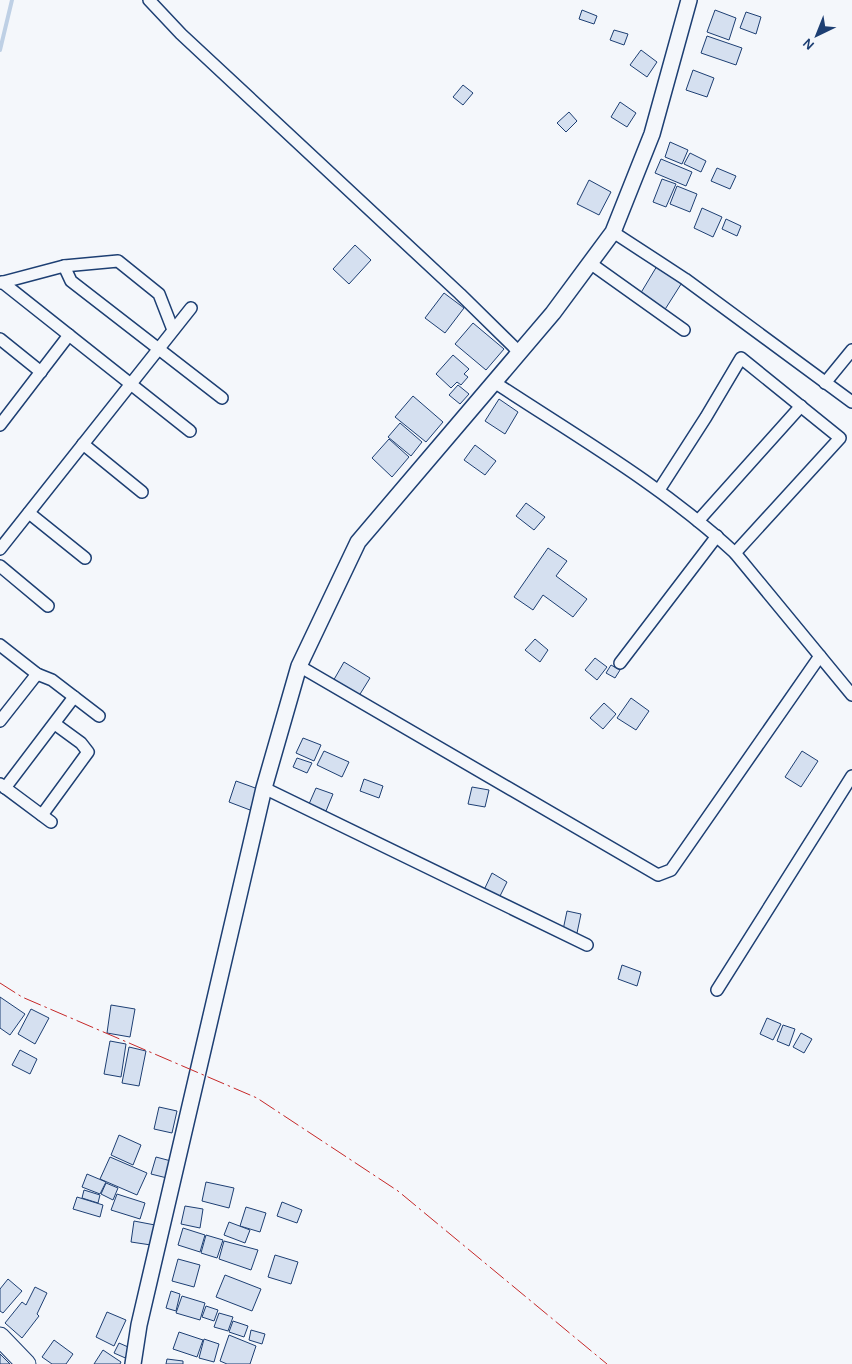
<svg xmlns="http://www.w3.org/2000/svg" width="852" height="1364" font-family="Karla,sans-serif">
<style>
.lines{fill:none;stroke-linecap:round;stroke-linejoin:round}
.stream{stroke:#bed0e5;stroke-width:4}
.building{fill:#d5e0f0;stroke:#1d3f73}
.minor-casing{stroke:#1d3f73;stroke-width:14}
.tertiary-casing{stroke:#1d3f73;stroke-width:18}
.primary-casing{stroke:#1d3f73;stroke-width:21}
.minor{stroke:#f4f7fb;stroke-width:11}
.tertiary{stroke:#f4f7fb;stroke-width:15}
.primary{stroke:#f4f7fb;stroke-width:19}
.power{stroke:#c62828;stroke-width:1;stroke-dasharray:18 4 2.5 4;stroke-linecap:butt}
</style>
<rect width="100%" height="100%" fill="#f4f7fb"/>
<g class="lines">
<path class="stream" d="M 0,50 L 12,0"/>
</g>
<g class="building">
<path d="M 582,10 L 597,16 L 594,24 L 579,19 Z"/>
<path d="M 715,10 L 736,18 L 729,40 L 707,32 Z"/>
<path d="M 746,12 L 761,17 L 756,34 L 740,28 Z"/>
<path d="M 614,30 L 628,34 L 624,45 L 610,40 Z"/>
<path d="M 707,36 L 742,48 L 736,65 L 701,53 Z"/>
<path d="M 641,50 L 657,62 L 647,77 L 630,65 Z"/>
<path d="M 693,70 L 714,78 L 707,97 L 686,90 Z"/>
<path d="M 463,85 L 473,93 L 463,105 L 453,97 Z"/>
<path d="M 620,102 L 636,113 L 627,127 L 611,117 Z"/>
<path d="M 569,112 L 577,121 L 566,132 L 557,123 Z"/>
<path d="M 670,142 L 688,150 L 682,164 L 665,157 Z"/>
<path d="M 690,153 L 706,161 L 701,172 L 684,164 Z"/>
<path d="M 661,159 L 692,172 L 686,186 L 655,173 Z"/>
<path d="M 717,168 L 736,176 L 730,189 L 711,181 Z"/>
<path d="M 662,179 L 676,184 L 666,207 L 653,202 Z"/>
<path d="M 589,180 L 611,192 L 599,215 L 577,204 Z"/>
<path d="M 677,186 L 697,194 L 690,212 L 670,204 Z"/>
<path d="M 702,208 L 722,217 L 713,237 L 694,228 Z"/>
<path d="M 726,219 L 741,226 L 737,236 L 722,229 Z"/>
<path d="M 355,245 L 371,260 L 349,284 L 333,269 Z"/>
<path d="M 657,266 L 683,281 L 664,311 L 639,296 Z"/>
<path d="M 444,293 L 464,308 L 445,333 L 425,318 Z"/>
<path d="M 473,323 L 504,349 L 486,370 L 455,344 Z"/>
<path d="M 453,355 L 469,369 L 464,374 L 468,377 L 461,385 L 457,382 L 451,388 L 436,374 Z"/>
<path d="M 458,385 L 469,394 L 460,404 L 449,395 Z"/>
<path d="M 413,396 L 443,422 L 426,442 L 395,417 Z"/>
<path d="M 499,399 L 518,412 L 505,434 L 485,421 Z"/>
<path d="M 400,423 L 422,442 L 411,456 L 388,437 Z"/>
<path d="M 389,439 L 409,457 L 392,477 L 372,458 Z"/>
<path d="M 475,445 L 496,461 L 485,475 L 464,460 Z"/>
<path d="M 526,503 L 545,517 L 534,530 L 516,516 Z"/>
<path d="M 548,548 L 567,561 L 556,576 L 587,599 L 573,617 L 543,595 L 533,610 L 514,597 Z"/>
<path d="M 535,639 L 548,650 L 540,662 L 525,650 Z"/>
<path d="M 595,658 L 607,667 L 597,680 L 585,670 Z"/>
<path d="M 344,662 L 370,678 L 357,699 L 332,683 Z"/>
<path d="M 611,665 L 620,670 L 615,678 L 606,673 Z"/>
<path d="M 631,698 L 649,711 L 636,730 L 617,718 Z"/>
<path d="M 604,703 L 616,714 L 603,729 L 590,718 Z"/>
<path d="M 303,738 L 321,745 L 314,761 L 296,753 Z"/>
<path d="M 324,751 L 349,762 L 342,777 L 317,765 Z"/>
<path d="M 802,751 L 818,761 L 801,787 L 785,777 Z"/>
<path d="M 297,758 L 312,763 L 307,773 L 293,767 Z"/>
<path d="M 364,779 L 383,786 L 379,798 L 360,791 Z"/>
<path d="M 236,781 L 258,789 L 250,810 L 229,802 Z"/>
<path d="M 472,787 L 489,790 L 485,807 L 468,804 Z"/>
<path d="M 316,788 L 333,794 L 326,811 L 309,804 Z"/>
<path d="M 492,873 L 507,882 L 499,898 L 484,890 Z"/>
<path d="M 567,911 L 581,914 L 577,933 L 563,930 Z"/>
<path d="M 622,965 L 641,972 L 637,986 L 618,979 Z"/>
<path d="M 0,997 L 25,1014 L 10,1035 L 0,1028 Z"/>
<path d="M 111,1005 L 135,1009 L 130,1037 L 107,1033 Z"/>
<path d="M 31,1009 L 49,1018 L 35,1044 L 18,1034 Z"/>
<path d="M 767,1018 L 781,1024 L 773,1040 L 760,1034 Z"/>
<path d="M 783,1025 L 795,1029 L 789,1046 L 777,1041 Z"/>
<path d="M 801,1033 L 812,1039 L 804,1053 L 793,1047 Z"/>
<path d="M 110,1041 L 126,1044 L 121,1077 L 104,1074 Z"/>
<path d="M 129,1047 L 146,1051 L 139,1086 L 122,1083 Z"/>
<path d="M 20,1050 L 37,1059 L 30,1074 L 12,1065 Z"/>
<path d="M 159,1107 L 177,1111 L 172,1133 L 154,1129 Z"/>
<path d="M 119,1135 L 141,1145 L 133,1165 L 111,1155 Z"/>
<path d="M 110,1157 L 147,1173 L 137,1195 L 100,1179 Z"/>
<path d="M 156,1157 L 171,1161 L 167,1178 L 151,1174 Z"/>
<path d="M 87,1174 L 106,1182 L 100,1194 L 82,1187 Z"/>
<path d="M 206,1182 L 234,1188 L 229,1208 L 202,1201 Z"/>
<path d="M 106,1183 L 118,1188 L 113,1200 L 101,1194 Z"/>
<path d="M 84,1190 L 100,1195 L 98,1203 L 82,1198 Z"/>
<path d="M 117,1194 L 145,1203 L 140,1219 L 111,1210 Z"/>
<path d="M 77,1197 L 103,1205 L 100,1217 L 73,1209 Z"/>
<path d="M 282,1202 L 302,1210 L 297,1223 L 277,1216 Z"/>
<path d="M 185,1206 L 203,1209 L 200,1228 L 181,1224 Z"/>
<path d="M 246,1207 L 266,1213 L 260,1232 L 240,1226 Z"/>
<path d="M 134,1221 L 155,1225 L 151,1245 L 131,1242 Z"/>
<path d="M 229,1222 L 250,1230 L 245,1243 L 224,1235 Z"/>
<path d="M 183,1228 L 205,1235 L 200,1252 L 178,1245 Z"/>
<path d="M 206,1235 L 223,1240 L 217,1258 L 201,1253 Z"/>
<path d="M 224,1241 L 258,1250 L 251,1270 L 219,1259 Z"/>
<path d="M 275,1255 L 298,1262 L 291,1284 L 268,1277 Z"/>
<path d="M 178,1259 L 200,1265 L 194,1287 L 172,1281 Z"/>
<path d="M 225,1275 L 261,1289 L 252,1311 L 216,1297 Z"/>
<path d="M 8,1279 L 22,1291 L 3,1313 L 0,1311 L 0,1289 Z"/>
<path d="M 35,1287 L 47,1293 L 37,1314 L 39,1316 L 22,1338 L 5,1323 L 22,1302 L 26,1305 Z"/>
<path d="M 171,1291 L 180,1294 L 176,1311 L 166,1308 Z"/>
<path d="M 182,1296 L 205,1303 L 200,1320 L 176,1313 Z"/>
<path d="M 206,1306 L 218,1310 L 214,1321 L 202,1317 Z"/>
<path d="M 107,1312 L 126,1320 L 114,1346 L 96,1337 Z"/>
<path d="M 219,1313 L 233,1317 L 228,1331 L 214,1327 Z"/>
<path d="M 233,1321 L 248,1326 L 244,1337 L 229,1332 Z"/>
<path d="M 251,1330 L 265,1334 L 262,1344 L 249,1340 Z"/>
<path d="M 179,1332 L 203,1340 L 197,1357 L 173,1349 Z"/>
<path d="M 229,1335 L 256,1346 L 250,1364 L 227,1364 L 220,1361 Z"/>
<path d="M 204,1339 L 219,1344 L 214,1362 L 199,1358 Z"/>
<path d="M 54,1340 L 73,1354 L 66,1364 L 52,1364 L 42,1357 Z"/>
<path d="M 119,1343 L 135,1350 L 130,1360 L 114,1353 Z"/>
<path d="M 103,1350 L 121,1362 L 120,1364 L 94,1364 Z"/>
<path d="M 0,1354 L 10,1364 L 0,1364 Z"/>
<path d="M 167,1359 L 183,1361 L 183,1364 L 166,1364 Z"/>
</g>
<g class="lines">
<defs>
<g id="minor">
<path d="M 149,0 L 181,34 L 460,294 L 519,352"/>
<path d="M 613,232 L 685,279 L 852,402"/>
<path d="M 590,263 L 684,330"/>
<path d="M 64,266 L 71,281 L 222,398"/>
<path d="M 2,282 L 190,431"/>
<path d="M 0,283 L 64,266 L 118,261 L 159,294 L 173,330"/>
<path d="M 0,339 L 41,372"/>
<path d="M 494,382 C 576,436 663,486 735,553 L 852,695"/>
<path d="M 825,383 L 852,350"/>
<path d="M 0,425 L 69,335"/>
<path d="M 83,444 L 142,492"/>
<path d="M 659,490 L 706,417 L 741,358 L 840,438 L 735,553"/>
<path d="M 29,513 L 85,558"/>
<path d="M 698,521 L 801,406"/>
<path d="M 0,549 L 191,308"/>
<path d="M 0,566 L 48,606"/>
<path d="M 0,645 L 37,674 L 52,680 L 99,716"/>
<path d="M 620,663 L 717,536"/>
<path d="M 299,666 L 658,875 L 671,870 L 820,656"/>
<path d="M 0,721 L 37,674"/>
<path d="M 0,784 L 51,822"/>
<path d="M 5,788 L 74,697"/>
<path d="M 264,788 L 587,945"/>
<path d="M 42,815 L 88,752 L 81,743 L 55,724"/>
<path d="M 717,990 L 852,776"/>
</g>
<path id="tertiary" d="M 133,1364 L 139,1325 L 264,788 L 299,666 L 358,542 L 553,313 L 613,232 L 652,134 L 689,0"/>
<path id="primary" d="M 0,1337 L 26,1364"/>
</defs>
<use href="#minor" class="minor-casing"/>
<use href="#tertiary" class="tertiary-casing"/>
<use href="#primary" class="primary-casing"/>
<use href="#minor" class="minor"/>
<use href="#tertiary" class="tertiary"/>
<use href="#primary" class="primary"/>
<path class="power" d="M 0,983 L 22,997 L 257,1098 L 398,1191 L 607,1364"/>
</g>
<g transform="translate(817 35) rotate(223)" stroke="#f4f7fb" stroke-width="4" paint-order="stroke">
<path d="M0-4L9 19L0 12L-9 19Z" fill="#1d3f73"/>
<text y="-8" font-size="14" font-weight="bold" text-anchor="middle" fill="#1d3f73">N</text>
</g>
</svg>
